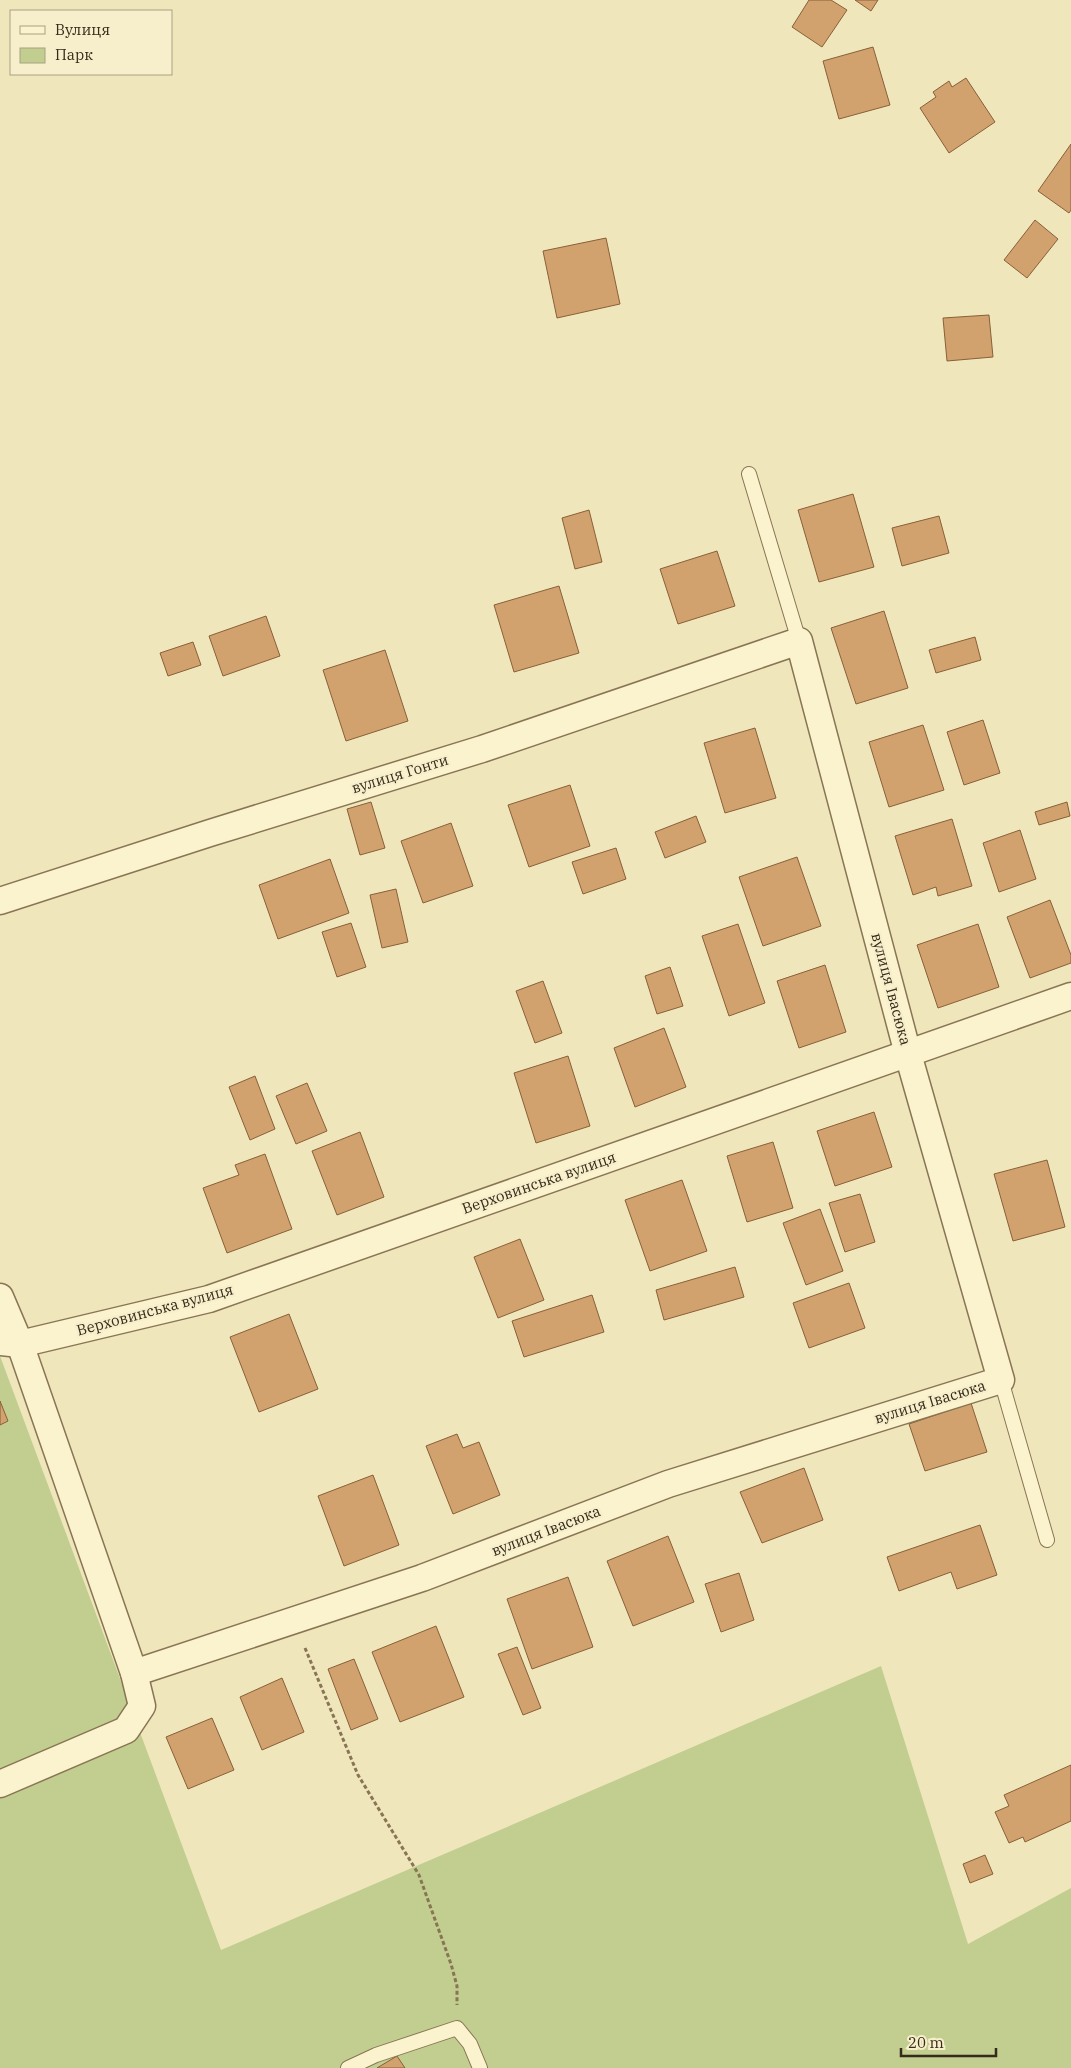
<svg xmlns="http://www.w3.org/2000/svg" width="1071" height="2068" font-family="'IBM Plex Serif',serif">
<style>
.green{fill:#c1ce8f}
.building{fill:#d1a16e;stroke:#896038}
.lines{fill:none;stroke-linecap:round;stroke-linejoin:round}
.service-casing{stroke:#887554;stroke-width:16}
.minor-casing{stroke:#887554;stroke-width:29}
.path{stroke:#887554;stroke-width:3;stroke-dasharray:4 2.5;stroke-linecap:butt}
.service{stroke:#fbf2ce;stroke-width:14}
.minor{stroke:#fbf2ce;stroke-width:26}
.labels{text-anchor:middle;stroke-width:4.5;stroke-linejoin:round;paint-order:stroke}
.street-label{font-size:15px;fill:#362a1a;stroke:#f7efcb}
</style>
<rect width="100%" height="100%" fill="#f0e6bb"/>
<path class="green" d="M 0,1356 L 221,1950 L 881,1666 L 968,1944 L 1071,1888 L 1071,2068 L 0,2068 Z"/>
<g class="building">
<path d="M 809,0 L 831,0 L 847,10 L 822,47 L 792,27 Z"/>
<path d="M 855,0 L 878,0 L 871,11 Z"/>
<path d="M 873,47 L 890,105 L 839,119 L 823,61 Z"/>
<path d="M 966,78 L 995,122 L 949,153 L 920,108 L 936,97 L 933,92 L 949,81 L 952,87 Z"/>
<path d="M 1071,144 L 1071,210 L 1069,213 L 1038,191 Z"/>
<path d="M 1035,220 L 1058,239 L 1027,278 L 1004,260 Z"/>
<path d="M 606,238 L 620,304 L 557,318 L 543,251 Z"/>
<path d="M 989,315 L 993,357 L 947,361 L 943,318 Z"/>
<path d="M 853,494 L 874,567 L 819,582 L 798,510 Z"/>
<path d="M 589,510 L 602,562 L 575,569 L 562,518 Z"/>
<path d="M 939,516 L 949,553 L 902,566 L 892,528 Z"/>
<path d="M 717,551 L 735,606 L 678,624 L 660,569 Z"/>
<path d="M 559,586 L 579,653 L 514,672 L 494,605 Z"/>
<path d="M 884,611 L 908,688 L 856,704 L 831,628 Z"/>
<path d="M 266,616 L 280,656 L 223,676 L 209,636 Z"/>
<path d="M 975,637 L 981,660 L 936,673 L 929,650 Z"/>
<path d="M 193,642 L 201,665 L 168,676 L 160,653 Z"/>
<path d="M 385,650 L 408,721 L 346,741 L 323,670 Z"/>
<path d="M 983,720 L 1000,773 L 964,785 L 947,732 Z"/>
<path d="M 923,725 L 944,790 L 889,807 L 869,742 Z"/>
<path d="M 755,728 L 776,798 L 725,813 L 704,743 Z"/>
<path d="M 570,785 L 590,846 L 529,867 L 508,805 Z"/>
<path d="M 371,802 L 385,848 L 360,855 L 347,809 Z"/>
<path d="M 1067,802 L 1070,816 L 1039,825 L 1035,812 Z"/>
<path d="M 696,816 L 706,842 L 665,858 L 655,832 Z"/>
<path d="M 952,819 L 972,886 L 938,896 L 936,887 L 913,895 L 895,836 Z"/>
<path d="M 451,823 L 473,886 L 423,903 L 401,841 Z"/>
<path d="M 1020,830 L 1036,879 L 999,892 L 983,843 Z"/>
<path d="M 616,848 L 626,879 L 583,894 L 572,862 Z"/>
<path d="M 797,857 L 821,926 L 763,946 L 739,877 Z"/>
<path d="M 330,859 L 349,913 L 278,939 L 259,885 Z"/>
<path d="M 396,889 L 408,942 L 382,948 L 370,895 Z"/>
<path d="M 1050,900 L 1071,955 L 1071,963 L 1030,978 L 1007,917 Z"/>
<path d="M 351,923 L 366,967 L 337,977 L 322,932 Z"/>
<path d="M 738,924 L 765,1003 L 729,1016 L 702,936 Z"/>
<path d="M 978,924 L 999,987 L 938,1008 L 917,945 Z"/>
<path d="M 825,965 L 846,1032 L 799,1048 L 777,981 Z"/>
<path d="M 670,967 L 683,1006 L 657,1014 L 645,976 Z"/>
<path d="M 543,981 L 562,1033 L 535,1043 L 516,991 Z"/>
<path d="M 664,1028 L 686,1087 L 635,1107 L 614,1048 Z"/>
<path d="M 568,1056 L 590,1126 L 536,1143 L 514,1073 Z"/>
<path d="M 255,1076 L 275,1129 L 250,1140 L 229,1087 Z"/>
<path d="M 307,1083 L 327,1131 L 296,1144 L 276,1096 Z"/>
<path d="M 874,1112 L 892,1167 L 835,1186 L 817,1131 Z"/>
<path d="M 360,1132 L 384,1197 L 337,1215 L 312,1151 Z"/>
<path d="M 773,1142 L 793,1208 L 747,1222 L 727,1156 Z"/>
<path d="M 265,1154 L 292,1229 L 227,1253 L 203,1188 L 239,1175 L 235,1165 Z"/>
<path d="M 1047,1160 L 1065,1227 L 1013,1241 L 994,1174 Z"/>
<path d="M 682,1180 L 707,1251 L 650,1271 L 625,1200 Z"/>
<path d="M 860,1194 L 875,1242 L 845,1252 L 829,1203 Z"/>
<path d="M 820,1209 L 843,1271 L 806,1285 L 783,1223 Z"/>
<path d="M 520,1239 L 544,1300 L 498,1318 L 474,1257 Z"/>
<path d="M 735,1267 L 744,1297 L 664,1320 L 656,1290 Z"/>
<path d="M 849,1283 L 865,1328 L 809,1348 L 793,1303 Z"/>
<path d="M 592,1295 L 604,1332 L 524,1357 L 512,1321 Z"/>
<path d="M 289,1314 L 318,1389 L 259,1412 L 230,1337 Z"/>
<path d="M 0,1401 L 8,1421 L 0,1425 Z"/>
<path d="M 971,1403 L 987,1452 L 925,1471 L 909,1424 Z"/>
<path d="M 457,1434 L 463,1448 L 479,1442 L 500,1495 L 453,1514 L 426,1446 Z"/>
<path d="M 804,1468 L 823,1520 L 762,1543 L 740,1492 Z"/>
<path d="M 373,1475 L 399,1545 L 344,1566 L 318,1496 Z"/>
<path d="M 980,1525 L 997,1575 L 957,1589 L 951,1572 L 899,1591 L 887,1557 Z"/>
<path d="M 668,1536 L 694,1602 L 633,1626 L 607,1561 Z"/>
<path d="M 739,1573 L 754,1620 L 721,1632 L 705,1584 Z"/>
<path d="M 568,1577 L 593,1647 L 532,1669 L 507,1599 Z"/>
<path d="M 436,1626 L 464,1697 L 400,1722 L 372,1652 Z"/>
<path d="M 517,1647 L 541,1708 L 523,1715 L 498,1654 Z"/>
<path d="M 354,1659 L 378,1719 L 351,1730 L 328,1669 Z"/>
<path d="M 282,1678 L 304,1732 L 262,1750 L 240,1697 Z"/>
<path d="M 212,1718 L 234,1770 L 188,1789 L 166,1737 Z"/>
<path d="M 1071,1765 L 1071,1821 L 1025,1842 L 1023,1837 L 1009,1843 L 995,1812 L 1009,1806 L 1004,1795 Z"/>
<path d="M 985,1855 L 993,1874 L 970,1883 L 963,1864 Z"/>
<path d="M 397,2056 L 405,2068 L 377,2068 Z"/>
</g>
<g class="lines">
<defs>
<g id="service">
<path d="M 749,474 L 799,641"/>
<path d="M 1001,1380 L 1047,1540"/>
<path d="M 348,2068 L 376,2055 L 457,2028 L 470,2044 L 480,2068"/>
</g>
<g id="minor">
<path d="M 0,901 L 210,833 L 482,749 L 799,641 L 908,1054 L 1001,1380 L 668,1484 L 422,1578 L 134,1673"/>
<path d="M 0,1297 L 20,1344 L 134,1673 L 142,1706 L 126,1730 L 0,1784"/>
<path d="M 0,1342 L 20,1344 L 209,1299 L 1071,996"/>
</g>
</defs>
<use href="#service" class="service-casing"/>
<use href="#minor" class="minor-casing"/>
<path class="path" d="M 305,1648 L 358,1775 L 419,1875 L 451,1964 L 457,1986 L 457,2005"/>
<use href="#service" class="service"/>
<use href="#minor" class="minor"/>
</g>
<g class="labels">
<g class="street-label">
<text transform="translate(400 774) rotate(-17)" y="5">вулиця Гонти</text>
<text transform="translate(891 989) rotate(75)" y="5">вулиця Івасюка</text>
<text transform="translate(539 1183) rotate(-19)" y="5">Верховинська вулиця</text>
<text transform="translate(155 1310) rotate(-15)" y="5">Верховинська вулиця</text>
<text transform="translate(930 1402) rotate(-17)" y="5">вулиця Івасюка</text>
<text transform="translate(546 1531) rotate(-21)" y="5">вулиця Івасюка</text>
</g>
</g>
<rect x="10" y="10" width="162" height="65" fill="#f7efcb" stroke="#aaa084"/>
<rect x="20" y="26" width="25" height="8" fill="#fbf2ce" stroke="#aaa084"/>
<text x="55" y="35" font-size="15" fill="#362a1a">Вулиця</text>
<rect x="20" y="48" width="25" height="15" fill="#c1ce8f" stroke="#aaa084"/>
<text x="55" y="60" font-size="15" fill="#362a1a">Парк</text>
<path d="M901 2048v8h95v-8" fill="none" stroke="#362a1a" stroke-width="2.5"/>
<text x="908" y="2048" font-size="15" fill="#362a1a" stroke="#f7efcb" stroke-width="4" paint-order="stroke">20 m</text>
</svg>
